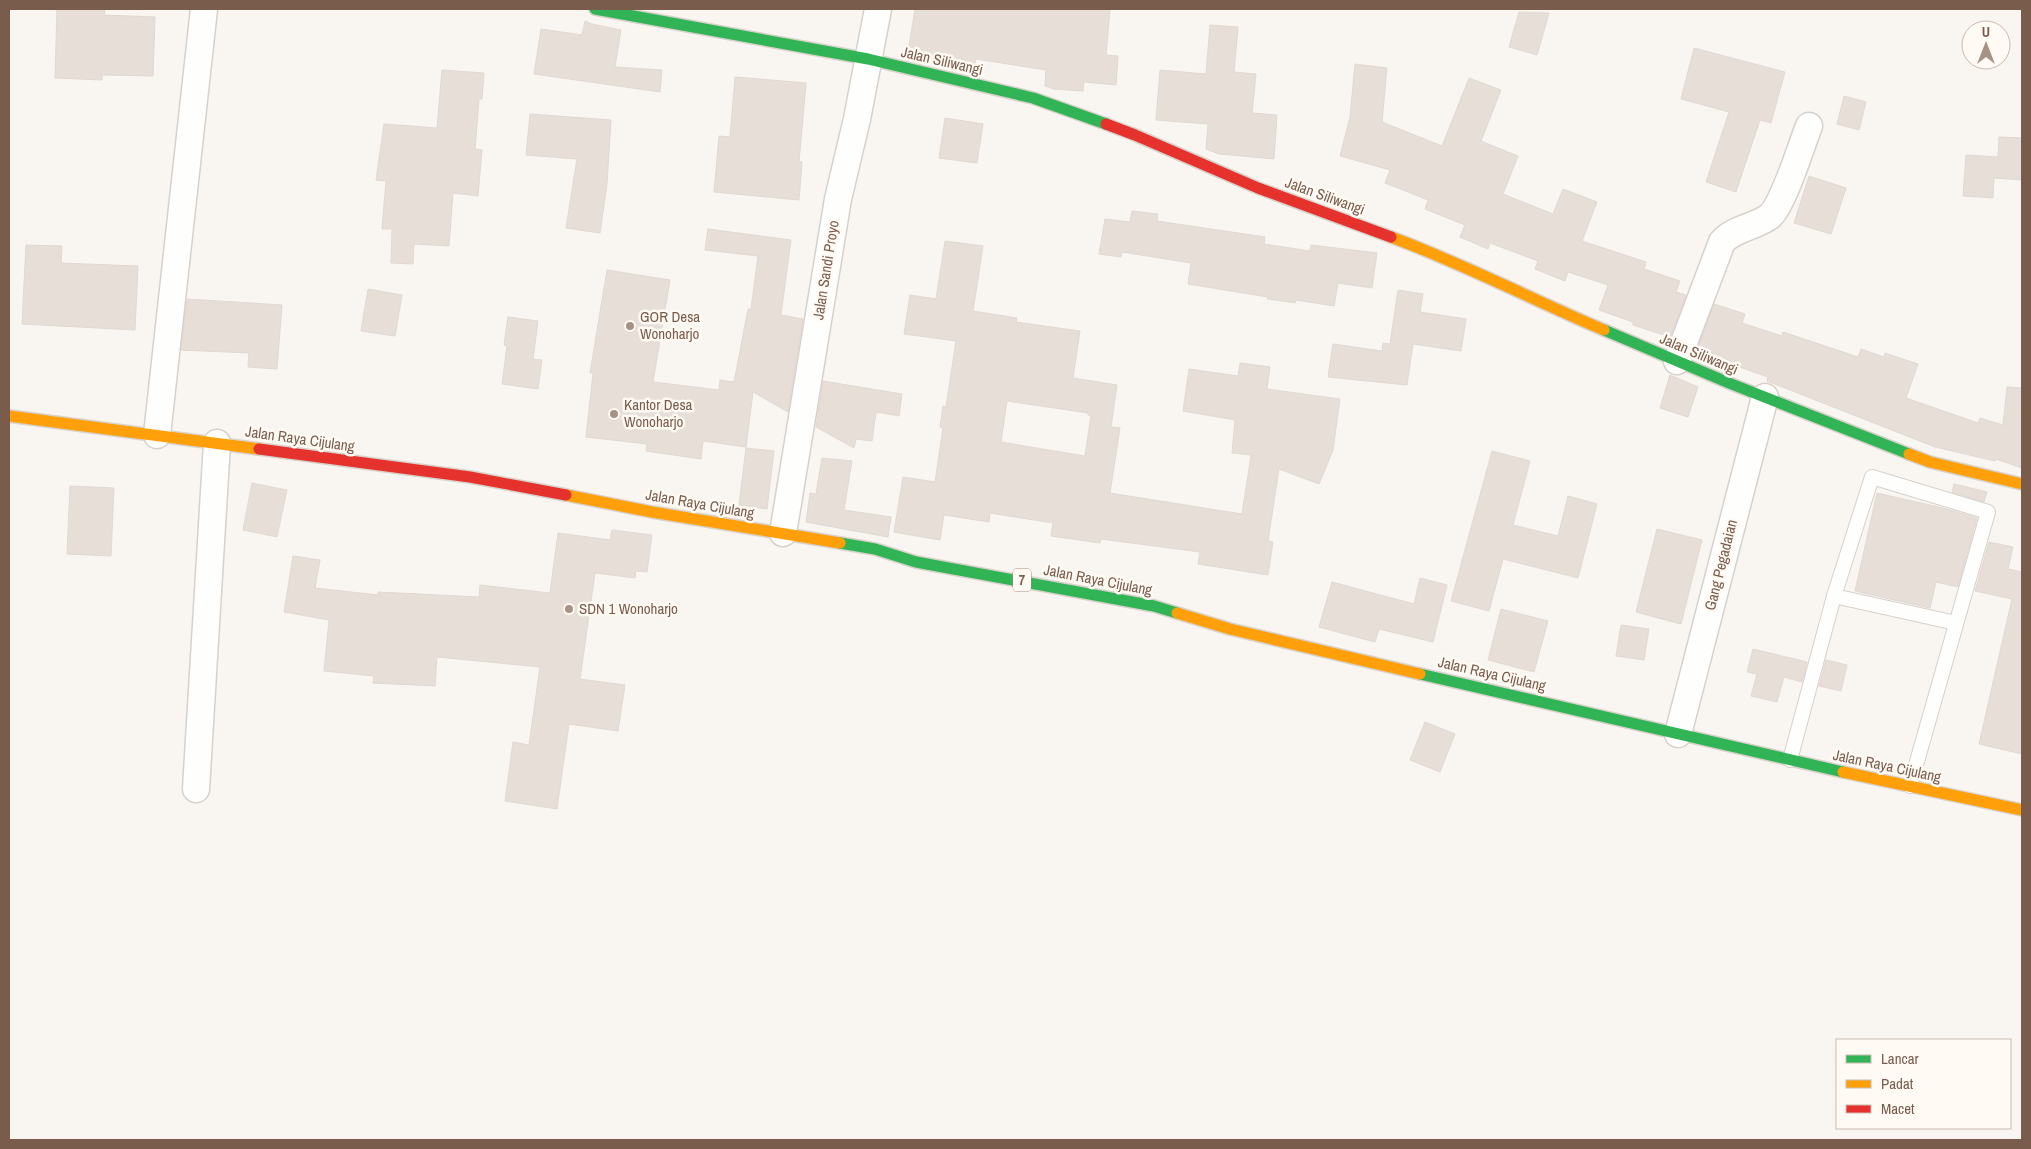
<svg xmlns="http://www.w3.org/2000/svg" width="2031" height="1149" font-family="'Archivo Narrow',sans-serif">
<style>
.building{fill:#e6ded7;stroke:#e2d8d2;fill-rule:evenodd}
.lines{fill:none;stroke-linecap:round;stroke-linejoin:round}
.lane-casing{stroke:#d7d1cb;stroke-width:16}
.street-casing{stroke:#d7d1cb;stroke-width:29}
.fast-casing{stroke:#d9d2cb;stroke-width:14}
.slow-casing{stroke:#d9d2cb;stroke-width:14}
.jam-casing{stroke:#d9d2cb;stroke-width:14}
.lane{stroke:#fefefd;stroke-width:14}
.street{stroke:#fefefd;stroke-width:26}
.fast{stroke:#30b455;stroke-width:11}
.slow{stroke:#ff9f0a;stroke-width:11}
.jam{stroke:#e5322d;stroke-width:11}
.poi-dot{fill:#a69286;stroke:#fffaf3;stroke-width:2}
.labels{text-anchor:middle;stroke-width:5;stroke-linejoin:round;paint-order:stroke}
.shield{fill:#fffaf3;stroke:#a28b7f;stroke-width:1}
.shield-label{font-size:14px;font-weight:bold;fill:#7a5c4d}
.street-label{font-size:15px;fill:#7a5c4d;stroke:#fffaf3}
.poi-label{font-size:15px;fill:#7a5c4d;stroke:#fffaf3;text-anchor:start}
</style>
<rect width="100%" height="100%" fill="#f9f5f0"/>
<g class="building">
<path d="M 57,9 L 105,9 L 104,15 L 155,17 L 153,76 L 102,75 L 102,80 L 55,78 Z"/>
<path d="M 915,9 L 1110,9 L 1106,55 L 1118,56 L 1116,85 L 1084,82 L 1083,91 L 1054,89 L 1045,86 L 1046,70 L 976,59 L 974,68 L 908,52 Z"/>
<path d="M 1519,12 L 1549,13 L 1537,55 L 1509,47 Z"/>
<path d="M 585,21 L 592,24 L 621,30 L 615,67 L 662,70 L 660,92 L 534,74 L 541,29 L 582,35 Z"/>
<path d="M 1210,25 L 1238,27 L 1234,72 L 1256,74 L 1252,113 L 1277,115 L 1274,159 L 1219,154 L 1206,149 L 1208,124 L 1156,120 L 1160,70 L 1206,74 Z"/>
<path d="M 1694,48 L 1785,72 L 1771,123 L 1760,120 L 1736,192 L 1706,182 L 1729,112 L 1681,99 Z"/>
<path d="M 1355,64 L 1387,68 L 1382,122 L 1442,146 L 1469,78 L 1501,90 L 1481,141 L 1518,156 L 1503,194 L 1553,214 L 1563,189 L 1597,202 L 1582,241 L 1646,262 L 1644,269 L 1680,281 L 1676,292 L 1686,295 L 1670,337 L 1633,325 L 1633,322 L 1599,310 L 1608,285 L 1568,272 L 1565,281 L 1535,269 L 1538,261 L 1490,243 L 1488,249 L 1460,237 L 1465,225 L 1425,209 L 1428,200 L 1385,183 L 1390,170 L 1340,156 L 1350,117 Z"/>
<path d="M 442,70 L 484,73 L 482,99 L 479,99 L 475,149 L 482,150 L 478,196 L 453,193 L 449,246 L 414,244 L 413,264 L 391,263 L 392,229 L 382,229 L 386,181 L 376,180 L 384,124 L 437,128 Z"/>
<path d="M 735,77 L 806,83 L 799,162 L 802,162 L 799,200 L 714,192 L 719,136 L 730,137 Z"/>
<path d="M 1844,96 L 1866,102 L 1859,130 L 1837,124 Z"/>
<path d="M 530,114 L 611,120 L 607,184 L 600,233 L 566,228 L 577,159 L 526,155 Z"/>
<path d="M 945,118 L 983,124 L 977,163 L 939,158 Z"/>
<path d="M 1999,137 L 2022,138 L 2022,180 L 1994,178 L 1993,198 L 1963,196 L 1966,155 L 1998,157 Z"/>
<path d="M 1809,176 L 1846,188 L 1831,234 L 1794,223 Z"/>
<path d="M 1132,211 L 1158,214 L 1157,221 L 1265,237 L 1264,244 L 1310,251 L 1311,245 L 1377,253 L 1372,288 L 1338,283 L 1334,306 L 1296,300 L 1295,303 L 1267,299 L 1268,297 L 1188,284 L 1191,263 L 1122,252 L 1121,257 L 1099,254 L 1105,219 L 1130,222 Z"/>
<path d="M 708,229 L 791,240 L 781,315 L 803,319 L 788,412 L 753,392 L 746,447 L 703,441 L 701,459 L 646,451 L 647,444 L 586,437 L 593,373 L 590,373 L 607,270 L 670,280 L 653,382 L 719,390 L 720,380 L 734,382 L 748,309 L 751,309 L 758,256 L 705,250 Z"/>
<path d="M 945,241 L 983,246 L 973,311 L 1017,318 L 1016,322 L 1080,331 L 1073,378 L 1117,385 L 1111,427 L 1120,428 L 1110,493 L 1242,514 L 1251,455 L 1232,453 L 1235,420 L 1183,411 L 1189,369 L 1238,376 L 1240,363 L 1270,367 L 1267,389 L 1340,399 L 1333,450 L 1319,484 L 1279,469 L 1268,541 L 1273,542 L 1268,575 L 1198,564 L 1200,552 L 1101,539 L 1100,543 L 1051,536 L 1053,523 L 990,513 L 989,522 L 944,515 L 940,540 L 894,532 L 903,477 L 935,482 L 943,428 L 940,427 L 943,406 L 946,407 L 956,341 L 904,334 L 910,295 L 936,299 ZM 1007,401 L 1088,413 L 1088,415 L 1091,415 L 1085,456 L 1001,442 Z"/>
<path d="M 26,245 L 62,246 L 61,263 L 138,266 L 135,330 L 22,324 Z"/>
<path d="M 368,289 L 402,295 L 395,336 L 361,331 Z"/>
<path d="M 1398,290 L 1423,294 L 1420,312 L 1466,319 L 1461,351 L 1413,344 L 1407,385 L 1328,377 L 1333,344 L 1382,351 L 1383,343 L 1390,344 Z"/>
<path d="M 187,299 L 282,305 L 277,369 L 248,367 L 249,353 L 181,350 Z"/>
<path d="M 1714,304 L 1745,314 L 1742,323 L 1782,336 L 1783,332 L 1858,357 L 1861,349 L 1884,357 L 1885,353 L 1918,364 L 1906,398 L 1978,423 L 1980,418 L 2003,425 L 2007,387 L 2022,388 L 2022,468 L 1996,459 L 1995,461 L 1935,447 L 1767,381 L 1768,377 L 1696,352 Z"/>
<path d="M 508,317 L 538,321 L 533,359 L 542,360 L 538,389 L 502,384 L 507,346 L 504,345 Z"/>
<path d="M 1670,375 L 1698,387 L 1688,417 L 1660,408 Z"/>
<path d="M 823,381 L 902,394 L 899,416 L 876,412 L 872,441 L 856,439 L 854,448 L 816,427 Z"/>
<path d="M 746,448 L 774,451 L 767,509 L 739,505 Z"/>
<path d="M 1492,451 L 1530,461 L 1513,525 L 1558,536 L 1568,496 L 1597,504 L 1578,578 L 1503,559 L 1489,611 L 1451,601 Z"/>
<path d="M 822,458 L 852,461 L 844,510 L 891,517 L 888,537 L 806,522 L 810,493 L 816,494 Z"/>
<path d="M 252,483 L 287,490 L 277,537 L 243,530 Z"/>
<path d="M 1954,484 L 1987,492 L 1984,502 L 1952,492 Z"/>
<path d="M 70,486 L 114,488 L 111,556 L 67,554 Z"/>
<path d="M 1877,493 L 1943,508 L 1977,518 L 1958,587 L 1936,582 L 1930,608 L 1855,591 Z"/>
<path d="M 1657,529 L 1702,540 L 1681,624 L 1636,612 Z"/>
<path d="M 612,530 L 652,535 L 647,572 L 636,571 L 635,578 L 595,573 L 580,679 L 625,685 L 618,731 L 569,724 L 557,809 L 505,801 L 513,742 L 529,745 L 540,667 L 437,657 L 435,686 L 373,683 L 374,676 L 324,671 L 329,620 L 284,612 L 293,556 L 320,560 L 315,588 L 378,595 L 378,592 L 479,597 L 480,585 L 550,593 L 558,533 L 610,540 Z"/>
<path d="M 1989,542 L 2013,547 L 2008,569 L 2022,572 L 2022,754 L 1979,744 L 2012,599 L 1975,591 Z"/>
<path d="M 1420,578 L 1447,585 L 1433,642 L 1379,629 L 1375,642 L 1319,627 L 1332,582 L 1414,604 Z"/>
<path d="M 1501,609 L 1548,621 L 1534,672 L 1488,660 Z"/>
<path d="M 1621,625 L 1649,629 L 1644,660 L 1616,656 Z"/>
<path d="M 1753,649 L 1807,662 L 1802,682 L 1784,677 L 1777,702 L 1751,696 L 1757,674 L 1747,672 Z"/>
<path d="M 1826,660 L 1847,665 L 1841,691 L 1819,686 Z"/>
<path d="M 1425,722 L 1455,734 L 1440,772 L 1410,760 Z"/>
</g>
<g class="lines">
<defs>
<g id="lane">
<path d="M 1834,596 L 1872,477 L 1988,512 L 1910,786"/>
<path d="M 1790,760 L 1834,596 L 1956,623"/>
</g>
<g id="street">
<path d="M 1677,361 L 1722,242 C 1734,228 1756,227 1770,216 C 1784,203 1801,146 1809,126"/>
<path d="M 157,435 L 204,9"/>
<path d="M 783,533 L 838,199 L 857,119 L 878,9"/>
<path d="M 1678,734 L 1765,397"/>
<path d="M 196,789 L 217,443"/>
</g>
<g id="fast">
<path d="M 595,9 L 868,59 L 1033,98 L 1106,124"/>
<path d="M 1604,330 L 1729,383 L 1909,454"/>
<path d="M 840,543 L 875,549 L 916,562 L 1154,606 L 1177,613"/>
<path d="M 1420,674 L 1843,772"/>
</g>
<g id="slow">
<path d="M 1391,237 C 1464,264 1533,300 1604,330"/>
<path d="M 9,416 L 259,449"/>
<path d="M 1909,454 L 1930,462 L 2022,484"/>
<path d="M 566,495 L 652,512 L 840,543"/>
<path d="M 1177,613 L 1230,629 L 1420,674"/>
<path d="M 1843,772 L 2022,810"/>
</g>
<g id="jam">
<path d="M 1106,124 L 1135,135 L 1258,188 L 1391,237"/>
<path d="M 259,449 L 470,477 L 566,495"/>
</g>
</defs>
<use href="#lane" class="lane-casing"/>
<use href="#street" class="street-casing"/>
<use href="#fast" class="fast-casing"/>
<use href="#slow" class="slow-casing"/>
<use href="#jam" class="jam-casing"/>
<use href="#lane" class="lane"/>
<use href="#street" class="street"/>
<use href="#fast" class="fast"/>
<use href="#slow" class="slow"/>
<use href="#jam" class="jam"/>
</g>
<g class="poi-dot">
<circle cx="630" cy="326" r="5"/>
<circle cx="614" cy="414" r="5"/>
<circle cx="569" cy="609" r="5"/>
</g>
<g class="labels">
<rect class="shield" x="1013" y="568.5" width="18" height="23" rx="4"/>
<g class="shield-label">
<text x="1022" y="585">7</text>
</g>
<g class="street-label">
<text transform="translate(942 61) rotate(13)" y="5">Jalan Siliwangi</text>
<text transform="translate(1325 196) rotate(20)" y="5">Jalan Siliwangi</text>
<text transform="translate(826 270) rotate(-81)" y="5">Jalan Sandi Proyo</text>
<text transform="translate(1699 354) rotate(23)" y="5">Jalan Siliwangi</text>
<text transform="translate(300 439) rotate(8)" y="5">Jalan Raya Cijulang</text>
<text transform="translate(700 504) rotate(10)" y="5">Jalan Raya Cijulang</text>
<text transform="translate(1721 565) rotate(-76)" y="5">Gang Pegadaian</text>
<text transform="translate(1098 580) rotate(11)" y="5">Jalan Raya Cijulang</text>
<text transform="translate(1492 674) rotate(13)" y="5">Jalan Raya Cijulang</text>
<text transform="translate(1887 766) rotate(12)" y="5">Jalan Raya Cijulang</text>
</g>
<g class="poi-label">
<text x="640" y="322">GOR Desa<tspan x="640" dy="17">Wonoharjo</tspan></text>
<text x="624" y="410">Kantor Desa<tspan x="624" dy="17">Wonoharjo</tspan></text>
<text x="579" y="614">SDN 1 Wonoharjo</text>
</g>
</g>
<rect width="2031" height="1149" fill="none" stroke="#7a5c4d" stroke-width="20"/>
<rect x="1836" y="1039" width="175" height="90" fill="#fffaf3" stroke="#cabbb1"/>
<rect x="1846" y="1055" width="25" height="8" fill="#30b455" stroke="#cabbb1"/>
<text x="1881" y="1064" font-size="15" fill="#7a5c4d">Lancar</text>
<rect x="1846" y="1080" width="25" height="8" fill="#ff9f0a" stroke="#cabbb1"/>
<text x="1881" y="1089" font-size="15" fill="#7a5c4d">Padat</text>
<rect x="1846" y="1105" width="25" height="8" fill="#e5322d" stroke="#cabbb1"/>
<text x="1881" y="1114" font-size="15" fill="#7a5c4d">Macet</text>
<g transform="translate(1986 45)"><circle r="24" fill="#fffaf3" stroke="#cabbb1"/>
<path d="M0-4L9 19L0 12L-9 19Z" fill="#a69286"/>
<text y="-8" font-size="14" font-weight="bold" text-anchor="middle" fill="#7a5c4d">U</text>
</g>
</svg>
